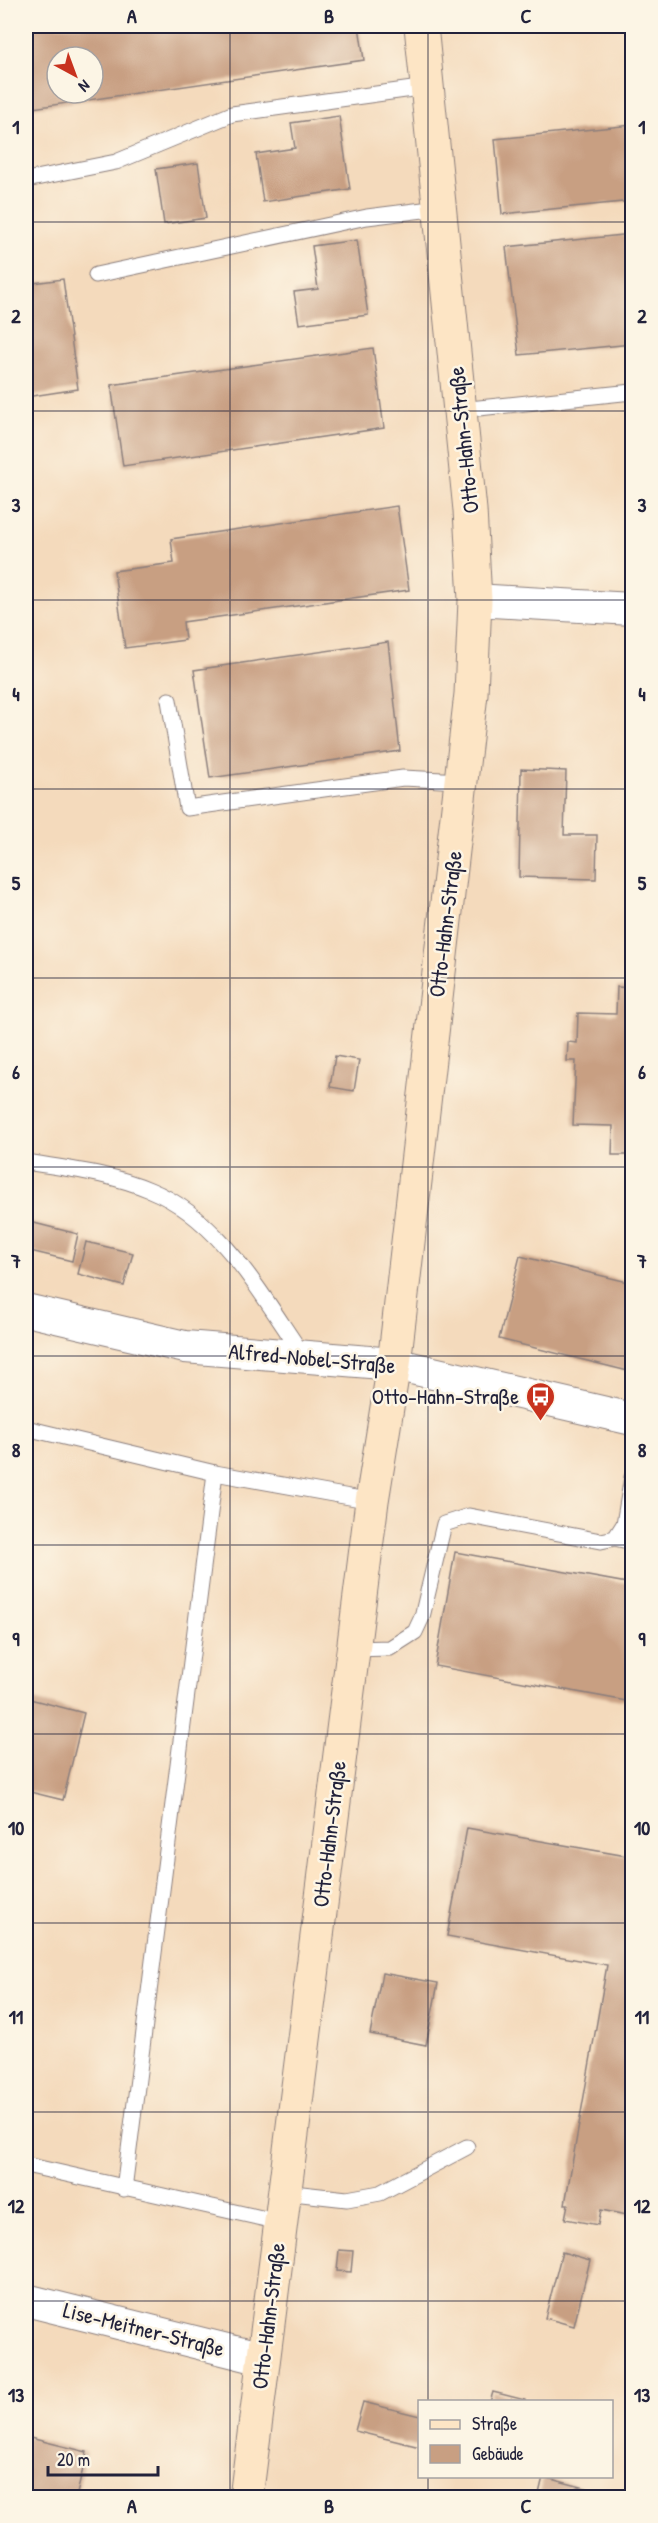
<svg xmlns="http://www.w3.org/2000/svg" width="658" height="2523" font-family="'Patrick Hand',sans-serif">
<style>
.building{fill:#c89f82;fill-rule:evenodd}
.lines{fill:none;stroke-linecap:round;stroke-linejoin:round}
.lane-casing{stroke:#8b7e7c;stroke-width:17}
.street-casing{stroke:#8b7e7c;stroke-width:34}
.secondary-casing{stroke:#8b7e7c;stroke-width:35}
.lane{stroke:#fff;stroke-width:15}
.street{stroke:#fff;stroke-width:32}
.secondary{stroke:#fde5c5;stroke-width:33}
.grid{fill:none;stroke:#22223b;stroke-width:1.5;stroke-opacity:0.55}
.labels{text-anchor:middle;stroke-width:5;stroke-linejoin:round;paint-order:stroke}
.street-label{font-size:22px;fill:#22223b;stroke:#fcf5e5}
.poi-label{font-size:22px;fill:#22223b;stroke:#fcf5e5;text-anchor:end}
.neatline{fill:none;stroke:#22223b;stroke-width:2}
.grid-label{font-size:20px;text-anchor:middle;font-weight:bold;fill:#22223b}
</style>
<rect width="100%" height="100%" fill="#fcf5e5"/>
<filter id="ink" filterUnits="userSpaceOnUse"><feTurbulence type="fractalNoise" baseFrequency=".0167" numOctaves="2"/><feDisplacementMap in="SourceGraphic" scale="12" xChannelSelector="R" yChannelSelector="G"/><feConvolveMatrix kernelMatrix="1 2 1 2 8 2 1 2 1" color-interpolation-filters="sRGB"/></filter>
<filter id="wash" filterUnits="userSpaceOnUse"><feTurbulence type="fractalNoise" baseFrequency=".008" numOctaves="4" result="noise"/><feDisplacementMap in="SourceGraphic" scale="24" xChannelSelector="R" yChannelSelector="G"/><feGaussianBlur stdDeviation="1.35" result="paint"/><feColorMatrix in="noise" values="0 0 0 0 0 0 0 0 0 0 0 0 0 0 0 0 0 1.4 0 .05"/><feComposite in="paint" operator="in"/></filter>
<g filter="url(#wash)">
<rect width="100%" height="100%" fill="#f4dabc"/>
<g id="blocks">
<g class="building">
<path d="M 26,26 L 359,26 L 364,60 L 26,109 ZM 57,57 L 93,57 L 93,93 L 57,93 Z"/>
<path d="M 339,116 L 350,189 L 263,202 L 256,154 L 295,148 L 291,123 Z"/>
<path d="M 632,125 L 632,201 L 502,214 L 495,139 Z"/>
<path d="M 198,163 L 206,218 L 164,224 L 156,169 Z"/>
<path d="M 632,234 L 632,344 L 519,355 L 506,247 Z"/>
<path d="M 357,240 L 368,315 L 299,324 L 294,292 L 318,289 L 312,246 Z"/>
<path d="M 63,279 L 78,389 L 26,397 L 26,284 Z"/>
<path d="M 373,348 L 384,428 L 123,466 L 111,385 Z"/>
<path d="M 397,506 L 409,590 L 183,622 L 185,640 L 125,648 L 114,571 L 174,563 L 171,539 Z"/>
<path d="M 388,642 L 400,751 L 210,778 L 194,670 Z"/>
<path d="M 521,769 L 566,771 L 564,835 L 597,835 L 596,879 L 519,877 Z"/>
<path d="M 617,987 L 632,988 L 632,1155 L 612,1155 L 613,1126 L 573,1125 L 576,1061 L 567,1061 L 568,1042 L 577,1043 L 578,1013 L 616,1014 Z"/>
<path d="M 335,1056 L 359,1060 L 354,1091 L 330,1087 Z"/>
<path d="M 26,1221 L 78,1234 L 72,1261 L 26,1250 Z"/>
<path d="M 86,1242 L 133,1253 L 124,1286 L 78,1274 Z"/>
<path d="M 520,1256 L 632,1283 L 632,1372 L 499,1339 Z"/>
<path d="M 455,1552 L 632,1584 L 632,1702 L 435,1666 Z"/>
<path d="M 26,1698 L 84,1713 L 63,1800 L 26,1791 Z"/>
<path d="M 467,1828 L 632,1857 L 632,2216 L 601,2210 L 598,2225 L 565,2219 L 568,2204 L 565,2204 L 607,1965 L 447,1936 Z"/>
<path d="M 382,1973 L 438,1983 L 426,2045 L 370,2034 Z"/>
<path d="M 339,2250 L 353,2251 L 351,2272 L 337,2271 Z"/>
<path d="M 562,2252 L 590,2260 L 574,2326 L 545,2318 Z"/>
<path d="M 493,2392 L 525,2400 L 525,2402 L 490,2402 Z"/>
<path d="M 363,2402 L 420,2416 L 420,2447 L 355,2431 Z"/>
<path d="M 26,2437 L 87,2452 L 76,2498 L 26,2498 Z"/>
<path d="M 543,2477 L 620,2497 L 620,2498 L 538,2498 Z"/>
</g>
</g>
</g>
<g filter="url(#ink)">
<use href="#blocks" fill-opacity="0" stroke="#8b7e7c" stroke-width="1.5"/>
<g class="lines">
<defs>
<g id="lane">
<path d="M 26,180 L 116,162 L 232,114 L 427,87"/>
<path d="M 96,275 L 367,217 L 439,208"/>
<path d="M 460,410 L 632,392"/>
<path d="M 169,700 L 187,808 L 403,778 L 462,781"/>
<path d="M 26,1162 C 68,1169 110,1173 150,1190 C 220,1218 262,1296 303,1355"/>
<path d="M 26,1428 L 215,1473 L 372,1501"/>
<path d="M 615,1538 L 632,1542"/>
<path d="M 353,1649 L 390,1648 L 415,1632 L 422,1617 L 444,1524 L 469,1516 L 601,1541 L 615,1538 L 624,1524 L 632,1477"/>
<path d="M 26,2165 L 279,2222"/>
<path d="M 124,2189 L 215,1473"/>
<path d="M 284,2192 L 347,2199 L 380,2193 L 467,2147"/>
</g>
<g id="street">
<path d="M 475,600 L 632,609"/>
<path d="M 26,1310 L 185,1347 L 394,1364 L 632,1419"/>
<path d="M 26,2300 L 263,2359"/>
</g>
<path id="secondary" d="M 246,2498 L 372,1501 L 394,1364 L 471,694 L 475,600 L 470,510 L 421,26"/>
</defs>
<use href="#lane" class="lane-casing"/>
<use href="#street" class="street-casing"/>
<use href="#secondary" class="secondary-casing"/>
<use href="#lane" class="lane"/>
<use href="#street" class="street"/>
<use href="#secondary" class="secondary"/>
</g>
</g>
<path class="grid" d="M 230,26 L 230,2498M 428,26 L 428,2402M 26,222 L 632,222M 26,411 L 632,411M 26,600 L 632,600M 26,789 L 632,789M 26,978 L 632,978M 26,1167 L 632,1167M 26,1356 L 632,1356M 26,1545 L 632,1545M 26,1734 L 632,1734M 26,1923 L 632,1923M 26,2112 L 632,2112M 26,2301 L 632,2301M 428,2476 L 428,2498"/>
<defs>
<symbol id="bus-pin" viewBox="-11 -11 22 30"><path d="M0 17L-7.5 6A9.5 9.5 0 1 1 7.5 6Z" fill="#c8321e" stroke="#fcf5e5"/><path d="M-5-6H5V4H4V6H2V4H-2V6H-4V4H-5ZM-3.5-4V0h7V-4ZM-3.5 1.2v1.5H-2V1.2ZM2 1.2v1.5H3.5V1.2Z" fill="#fff"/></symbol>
</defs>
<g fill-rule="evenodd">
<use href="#bus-pin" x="524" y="1380" width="33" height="45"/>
</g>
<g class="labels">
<g class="street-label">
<text transform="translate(463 440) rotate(-96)" y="8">Otto-Hahn-Straße</text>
<text transform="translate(445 924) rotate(-83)" y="8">Otto-Hahn-Straße</text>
<text transform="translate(312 1358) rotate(5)" y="8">Alfred-Nobel-Straße</text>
<text transform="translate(329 1834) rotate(-83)" y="8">Otto-Hahn-Straße</text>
<text transform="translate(268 2316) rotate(-83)" y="8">Otto-Hahn-Straße</text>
<text transform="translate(144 2329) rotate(14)" y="8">Lise-Meitner-Straße</text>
</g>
<g class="poi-label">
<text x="519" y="1404">Otto-Hahn-Straße</text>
</g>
</g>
<rect width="658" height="2523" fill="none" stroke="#fcf5e5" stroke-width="66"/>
<rect x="418" y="2400" width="195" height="78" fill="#fcf5e5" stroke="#a5a1a1" stroke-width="1.5"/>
<rect x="430" y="2420" width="30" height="9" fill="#fde5c5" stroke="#a5a1a1" stroke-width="1.5"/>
<text x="472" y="2430" font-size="18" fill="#22223b">Straße</text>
<rect x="430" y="2445" width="30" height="18" fill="#c89f82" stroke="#a5a1a1" stroke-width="1.5"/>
<text x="472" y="2460" font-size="18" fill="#22223b">Gebäude</text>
<g transform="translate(75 75) rotate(139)"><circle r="28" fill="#fcf5e5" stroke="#a5a1a1" stroke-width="1.5"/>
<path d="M0-4.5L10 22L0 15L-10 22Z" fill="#c8321e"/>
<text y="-9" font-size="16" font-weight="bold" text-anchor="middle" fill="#22223b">N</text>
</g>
<path d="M48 2466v9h110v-9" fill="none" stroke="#22223b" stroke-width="3"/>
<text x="57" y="2466" font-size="18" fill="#22223b" stroke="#fcf5e5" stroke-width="4.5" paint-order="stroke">20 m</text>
<rect x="33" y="33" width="592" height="2457" class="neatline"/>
<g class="grid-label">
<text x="132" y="23">A</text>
<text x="329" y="23">B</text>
<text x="526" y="23">C</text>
<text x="16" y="134">1</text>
<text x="642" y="134">1</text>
<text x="16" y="323">2</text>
<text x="642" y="323">2</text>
<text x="16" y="512">3</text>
<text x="642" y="512">3</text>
<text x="16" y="701">4</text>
<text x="642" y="701">4</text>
<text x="16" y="890">5</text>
<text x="642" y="890">5</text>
<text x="16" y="1079">6</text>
<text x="642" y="1079">6</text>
<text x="16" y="1268">7</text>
<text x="642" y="1268">7</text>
<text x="16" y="1457">8</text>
<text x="642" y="1457">8</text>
<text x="16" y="1646">9</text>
<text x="642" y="1646">9</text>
<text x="16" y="1835">10</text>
<text x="642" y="1835">10</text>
<text x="16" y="2024">11</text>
<text x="642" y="2024">11</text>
<text x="16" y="2213">12</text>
<text x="642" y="2213">12</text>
<text x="16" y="2402">13</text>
<text x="642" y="2402">13</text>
<text x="132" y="2513">A</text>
<text x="329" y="2513">B</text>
<text x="526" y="2513">C</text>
</g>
</svg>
